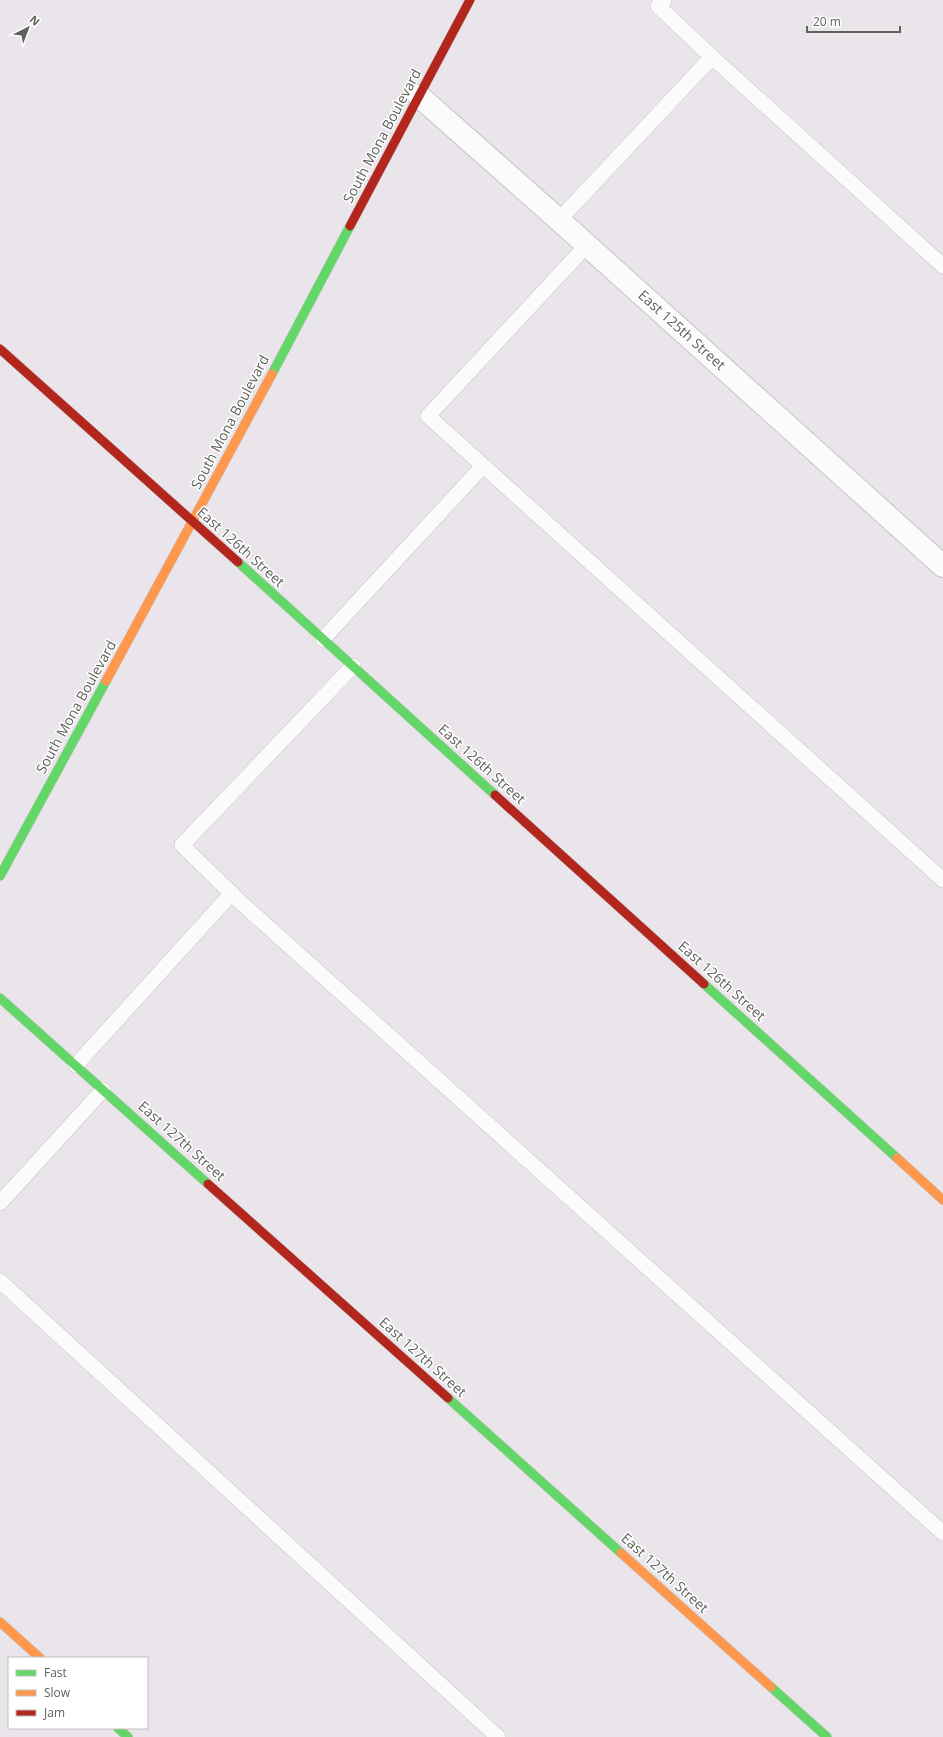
<svg xmlns="http://www.w3.org/2000/svg" width="943" height="1737" font-family="'Open Sans',sans-serif">
<style>
.lines{fill:none;stroke-linecap:round;stroke-linejoin:round}
.lane-casing{stroke:#c6c5c5;stroke-width:16}
.street-casing{stroke:#c6c5c5;stroke-width:24}
.fast-casing{stroke:#c6c5c5;stroke-width:10}
.slow-casing{stroke:#c6c5c5;stroke-width:10}
.jam-casing{stroke:#c6c5c5;stroke-width:10}
.lane{stroke:#fcfbfc;stroke-width:15}
.street{stroke:#fcfbfc;stroke-width:22}
.fast{stroke:#63d668;stroke-width:9}
.slow{stroke:#ff974d;stroke-width:9}
.jam{stroke:#b3261e;stroke-width:9}
.labels{text-anchor:middle;stroke-width:3;stroke-linejoin:round;paint-order:stroke}
.street-label{font-size:14px;fill:#5f635a;stroke:#fff}
</style>
<rect width="100%" height="100%" fill="#e9e5eb"/>
<g class="lines">
<defs>
<g id="lane">
<path d="M 664,0 L 658,6 L 712,57"/>
<path d="M 559,220 L 712,57 L 943,266"/>
<path d="M 587,245 L 428,416 L 943,880"/>
<path d="M 323,639 L 483,466"/>
<path d="M 353,666 L 182,845 L 237,899 L 943,1533"/>
<path d="M 76,1065 L 232,893"/>
<path d="M 0,1203 L 103,1090"/>
<path d="M 0,1281 L 498,1737"/>
</g>
<path id="street" d="M 419,96 L 559,220 L 943,566"/>
<g id="fast">
<path d="M 272,374 L 350,226"/>
<path d="M 238,562 L 495,795"/>
<path d="M 0,876 L 106,681"/>
<path d="M 704,984 L 897,1158"/>
<path d="M 0,998 L 208,1184"/>
<path d="M 448,1398 L 621,1553"/>
<path d="M 771,1687 L 827,1737"/>
<path d="M 118,1728 L 128,1737"/>
</g>
<g id="slow">
<path d="M 106,681 L 272,374"/>
<path d="M 897,1158 L 943,1200"/>
<path d="M 621,1553 L 771,1687"/>
<path d="M 0,1622 L 40,1658"/>
</g>
<g id="jam">
<path d="M 350,226 L 470,0"/>
<path d="M 0,349 L 238,562"/>
<path d="M 495,795 L 704,984"/>
<path d="M 208,1184 L 448,1398"/>
</g>
</defs>
<use href="#lane" class="lane-casing"/>
<use href="#street" class="street-casing"/>
<use href="#fast" class="fast-casing"/>
<use href="#slow" class="slow-casing"/>
<use href="#jam" class="jam-casing"/>
<use href="#lane" class="lane"/>
<use href="#street" class="street"/>
<use href="#fast" class="fast"/>
<use href="#slow" class="slow"/>
<use href="#jam" class="jam"/>
</g>
<g class="labels">
<g class="street-label">
<text transform="translate(382 136) rotate(-62)" y="5">South Mona Boulevard</text>
<text transform="translate(682 330) rotate(42)" y="5">East 125th Street</text>
<text transform="translate(230 422) rotate(-62)" y="5">South Mona Boulevard</text>
<text transform="translate(241 547) rotate(42)" y="5">East 126th Street</text>
<text transform="translate(76 707) rotate(-61)" y="5">South Mona Boulevard</text>
<text transform="translate(482 764) rotate(42)" y="5">East 126th Street</text>
<text transform="translate(722 981) rotate(42)" y="5">East 126th Street</text>
<text transform="translate(182 1141) rotate(42)" y="5">East 127th Street</text>
<text transform="translate(423 1357) rotate(42)" y="5">East 127th Street</text>
<text transform="translate(665 1573) rotate(42)" y="5">East 127th Street</text>
</g>
</g>
<rect x="8" y="1657" width="140" height="72" fill="#ffffff" stroke="#bfc1bd"/>
<rect x="16" y="1670" width="20" height="6" fill="#63d668" stroke="#bfc1bd"/>
<text x="44" y="1677" font-size="12" fill="#5f635a">Fast</text>
<rect x="16" y="1690" width="20" height="6" fill="#ff974d" stroke="#bfc1bd"/>
<text x="44" y="1697" font-size="12" fill="#5f635a">Slow</text>
<rect x="16" y="1710" width="20" height="6" fill="#b3261e" stroke="#bfc1bd"/>
<text x="44" y="1717" font-size="12" fill="#5f635a">Jam</text>
<g transform="translate(28 28) rotate(42)" stroke="#ffffff" stroke-width="3" paint-order="stroke">
<path d="M0-3L7 15L0 10L-7 15Z" fill="#5f635a"/>
<text y="-6" font-size="11" font-weight="bold" text-anchor="middle" fill="#5f635a">N</text>
</g>
<path d="M807 26v6h93v-6" fill="none" stroke="#5f635a" stroke-width="2"/>
<text x="813" y="26" font-size="12" fill="#5f635a" stroke="#ffffff" stroke-width="3" paint-order="stroke">20 m</text>
</svg>
